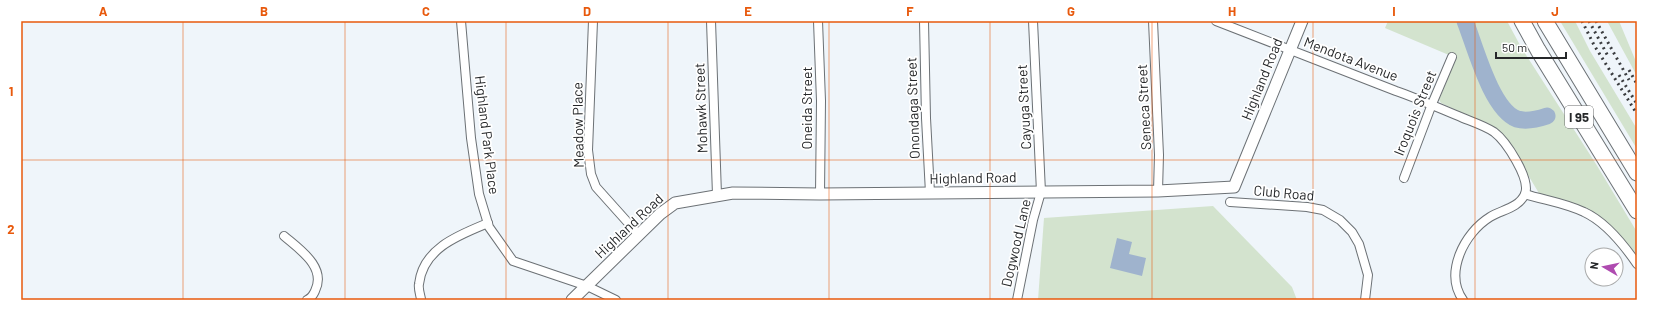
<svg xmlns="http://www.w3.org/2000/svg" width="1658" height="321" font-family="Barlow,sans-serif">
<style>
.green{fill:#d3e3ce}
.water{fill:#9fb3cd}
.lines{fill:none;stroke-linecap:round;stroke-linejoin:round}
.river{stroke:#9fb3cd;stroke-width:17}
.minor-casing{stroke:#6c7175;stroke-width:10}
.tertiary-casing{stroke:#6c7175;stroke-width:13}
.motorway-casing{stroke:#6c7175;stroke-width:17}
.minor{stroke:#fff;stroke-width:8}
.tertiary{stroke:#fff;stroke-width:11}
.motorway{stroke:#fff;stroke-width:15}
.rail{stroke:#3a3c3f;stroke-width:3;stroke-dasharray:2 4;stroke-linecap:butt}
.grid{fill:none;stroke:#e8590c;stroke-width:1;stroke-opacity:0.55}
.labels{text-anchor:middle;stroke-width:3.5;stroke-linejoin:round;paint-order:stroke}
.shield{fill:#fff;stroke:#666869;stroke-width:1}
.shield-label{font-size:13px;font-weight:bold;fill:#252729}
.street-label{font-size:14px;fill:#252729;stroke:#fff}
.neatline{fill:none;stroke:#e8590c;stroke-width:1.5}
.grid-label{font-size:13px;text-anchor:middle;font-weight:bold;fill:#e8590c}
</style>
<rect width="100%" height="100%" fill="#eff5fa"/>
<g class="green">
<path d="M 1388,21 L 1507,21 L 1521,47 L 1596,164 L 1637,232 L 1637,260 L 1605,223 L 1540,195 L 1510,145 L 1496,129 L 1441,103 L 1439,100 L 1456,58 L 1385,28 Z"/>
<path d="M 1560,21 L 1575,21 L 1590,51 L 1637,129 L 1637,149 Z"/>
<path d="M 1607,21 L 1619,21 L 1637,64 L 1637,76 Z"/>
<path d="M 1213,206 L 1292,287 L 1297,300 L 1038,300 L 1044,218 Z"/>
</g>
<path class="water" d="M 1117,238 L 1132,242 L 1129,254 L 1146,258 L 1142,276 L 1110,268 Z"/>
<g class="lines">
<path class="river" d="M 1465,21 C 1475,46 1491,109 1517,119 C 1527,122 1538,119 1547,116"/>
<defs>
<g id="minor">
<path d="M 461,21 L 471,138 L 479,194 L 489,227 L 513,261 L 587,286 L 616,300"/>
<path d="M 593,21 L 588,150 L 591,174 L 596,187 L 639,235"/>
<path d="M 711,21 L 717,195"/>
<path d="M 818,21 L 821,101 L 820,194"/>
<path d="M 924,21 L 926,118 L 930,193"/>
<path d="M 1153,21 L 1159,155 L 1158,191"/>
<path d="M 1216,21 C 1276,44 1336,68 1396,91 C 1419,99 1441,109 1463,118 C 1473,122 1485,126 1494,132 C 1506,141 1531,179 1525,194 C 1519,208 1501,210 1490,217 C 1464,233 1444,273 1463,300"/>
<path d="M 1404,178 L 1432,104 L 1452,57"/>
<path d="M 1525,194 C 1544,200 1566,203 1584,212 C 1606,222 1624,245 1637,264"/>
<path d="M 1230,202 L 1307,207 L 1323,210 L 1340,220 L 1352,232 L 1359,244 L 1368,275 L 1365,300"/>
<path d="M 284,236 C 299,249 327,267 315,291 C 313,295 312,298 307,300"/>
<path d="M 421,299 C 420,294 418,288 419,284 C 423,248 459,235 488,223"/>
<path d="M 1017,300 L 1033,220 L 1041,192 L 1033,21"/>
</g>
<path id="tertiary" d="M 572,300 L 660,214 L 675,203 L 733,193 L 820,194 L 1158,191 L 1234,187 L 1302,21"/>
<g id="motorway">
<path d="M 1522,21 L 1538,50 L 1637,211"/>
<path d="M 1545,21 L 1637,173"/>
</g>
</defs>
<use href="#minor" class="minor-casing"/>
<use href="#tertiary" class="tertiary-casing"/>
<use href="#motorway" class="motorway-casing"/>
<use href="#minor" class="minor"/>
<use href="#tertiary" class="tertiary"/>
<use href="#motorway" class="motorway"/>
<g class="rail">
<path d="M 1582,21 L 1594,45 L 1637,114"/>
<path d="M 1589,21 L 1609,58"/>
<path d="M 1596,21 L 1629,80"/>
<path d="M 1629,70 L 1637,84"/>
<path d="M 1619,75 L 1637,104"/>
</g>
</g>
<path class="grid" d="M 183,21 L 183,300M 345,21 L 345,300M 506,21 L 506,300M 668,21 L 668,300M 829,21 L 829,300M 990,21 L 990,300M 1152,21 L 1152,300M 1313,21 L 1313,300M 1475,21 L 1475,300M 21,160 L 1637,160"/>
<g class="labels">
<rect class="shield" x="1565" y="106" width="28" height="22" rx="3"/>
<g class="shield-label">
<text x="1579" y="122">I 95</text>
</g>
<g class="street-label">
<text transform="translate(1351 59) rotate(21)" y="5">Mendota Avenue</text>
<text transform="translate(1262 79) rotate(-68)" y="5">Highland Road</text>
<text transform="translate(1024 107) rotate(-93)" y="5">Cayuga Street</text>
<text transform="translate(1144 107) rotate(-93)" y="5">Seneca Street</text>
<text transform="translate(701 108) rotate(-92)" y="5">Mohawk Street</text>
<text transform="translate(807 108) rotate(-90)" y="5">Oneida Street</text>
<text transform="translate(913 108) rotate(-92)" y="5">Onondaga Street</text>
<text transform="translate(1415 113) rotate(-68)" y="5">Iroquois Street</text>
<text transform="translate(578 125) rotate(-91)" y="5">Meadow Place</text>
<text transform="translate(487 135) rotate(83)" y="5">Highland Park Place</text>
<text transform="translate(973 178) rotate(-1)" y="5">Highland Road</text>
<text transform="translate(1284 193) rotate(5)" y="5">Club Road</text>
<text transform="translate(629 226) rotate(-43)" y="5">Highland Road</text>
<text transform="translate(1016 243) rotate(-77)" y="5">Dogwood Lane</text>
</g>
</g>
<rect width="1658" height="321" fill="none" stroke="#ffffff" stroke-width="44"/>
<g transform="translate(1604 267) rotate(279)"><circle r="19" fill="#ffffff" stroke="#a8a9a9"/>
<path d="M0-3L7 15L0 10L-7 15Z" fill="#af4bb0"/>
<text y="-6" font-size="11" font-weight="bold" text-anchor="middle" fill="#252729">N</text>
</g>
<path d="M1496 52v6h70v-6" fill="none" stroke="#252729" stroke-width="2"/>
<text x="1502" y="52" font-size="12" fill="#252729" stroke="#ffffff" stroke-width="3" paint-order="stroke">50 m</text>
<rect x="22" y="22" width="1614" height="277" class="neatline"/>
<g class="grid-label">
<text x="103" y="16">A</text>
<text x="264" y="16">B</text>
<text x="426" y="16">C</text>
<text x="587" y="16">D</text>
<text x="748" y="16">E</text>
<text x="910" y="16">F</text>
<text x="1071" y="16">G</text>
<text x="1232" y="16">H</text>
<text x="1394" y="16">I</text>
<text x="1555" y="16">J</text>
<text x="11" y="96">1</text>
<text x="11" y="234">2</text>
</g>
</svg>
